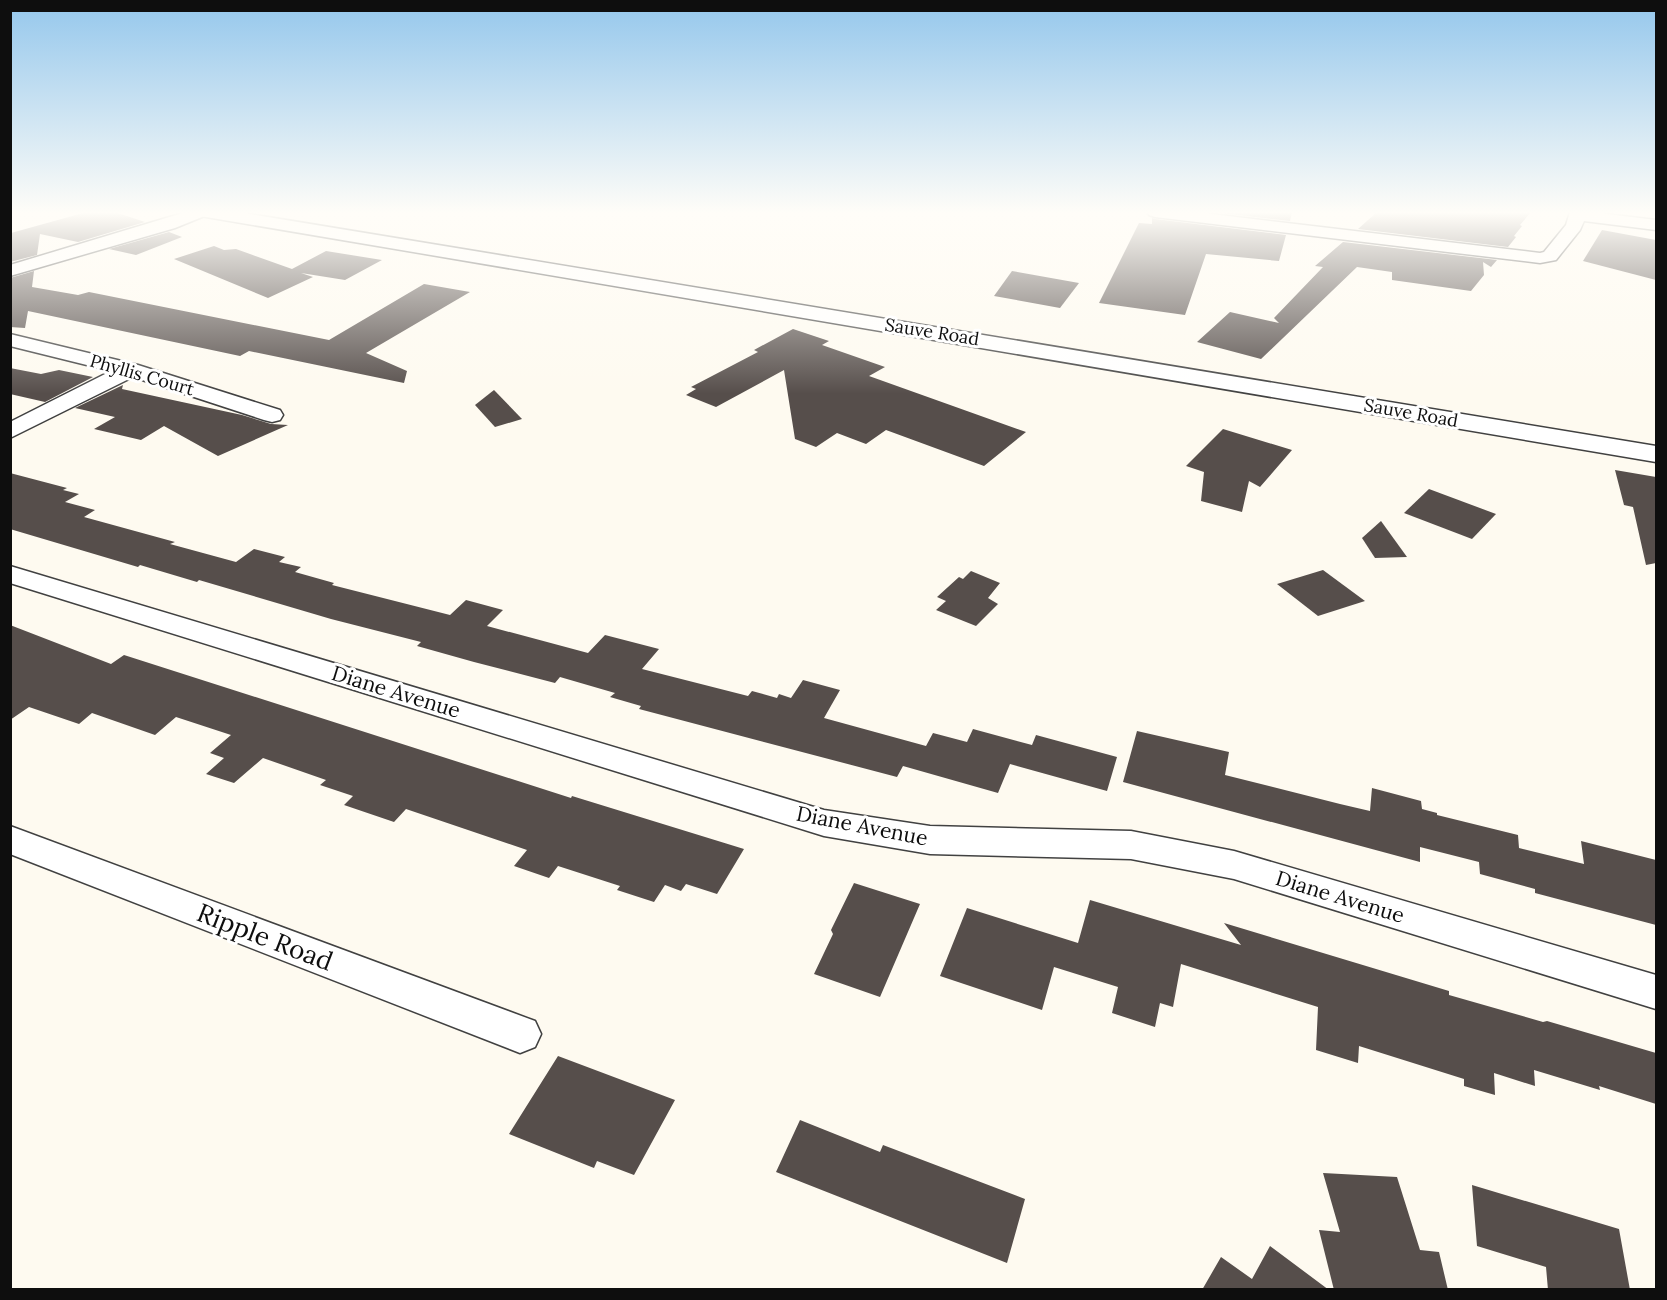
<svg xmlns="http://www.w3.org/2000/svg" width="1667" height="1300" font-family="Lora,serif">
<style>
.building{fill:#564e4b}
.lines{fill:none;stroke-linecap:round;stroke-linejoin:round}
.minor-casing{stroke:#414141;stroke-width:3}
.tertiary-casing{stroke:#414141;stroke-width:3}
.minor{fill:#fff;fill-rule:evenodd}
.tertiary{fill:#fff;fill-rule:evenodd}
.labels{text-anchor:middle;stroke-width:6;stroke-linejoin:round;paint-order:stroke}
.far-street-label{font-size:18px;fill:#0e0e0e;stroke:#fff}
.street-label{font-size:21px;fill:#0e0e0e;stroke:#fff}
.near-street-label{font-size:26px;fill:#0e0e0e;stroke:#fff}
</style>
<rect width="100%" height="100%" fill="#fefaf0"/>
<g class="building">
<path d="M 96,212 L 115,212 L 145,222 L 78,242 L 40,234 L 37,255 L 10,262 L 11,233 L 83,213 Z"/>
<path d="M 1213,212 L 1292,212 L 1290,221 Z"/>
<path d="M 1377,212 L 1531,212 L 1520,225 L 1522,226 L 1514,236 L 1516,237 L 1508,247 L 1358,229 Z"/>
<path d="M 1152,218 L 1155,219 L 1286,235 L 1279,261 L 1206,254 L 1185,315 L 1099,303 L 1139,223 L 1152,224 Z"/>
<path d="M 1602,230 L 1656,240 L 1656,280 L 1583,261 Z"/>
<path d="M 169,232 L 182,237 L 136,255 L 109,249 Z"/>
<path d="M 1343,242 L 1497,260 L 1491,267 L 1483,262 L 1484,275 L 1471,291 L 1392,280 L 1392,272 L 1357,267 L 1261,359 L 1197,342 L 1230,312 L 1279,323 L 1274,318 L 1323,267 L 1315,266 Z"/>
<path d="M 214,246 L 224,250 L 236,249 L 292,269 L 326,251 L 382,260 L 345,280 L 301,273 L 313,277 L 268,298 L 174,259 Z"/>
<path d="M 34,271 L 32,287 L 78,295 L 89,292 L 329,340 L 424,284 L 470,292 L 366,353 L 407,371 L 404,383 L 249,351 L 240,356 L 28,311 L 25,328 L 10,327 L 10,278 Z"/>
<path d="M 1012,271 L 1079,283 L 1060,308 L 994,296 Z"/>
<path d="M 793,329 L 829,341 L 822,345 L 885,367 L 869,376 L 1026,432 L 984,466 L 886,430 L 866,444 L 837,433 L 816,447 L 795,439 L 784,370 L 716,407 L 686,395 L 696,389 L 691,387 L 758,352 L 754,350 Z"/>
<path d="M 10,368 L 41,374 L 59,370 L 93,377 L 45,402 L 10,394 Z"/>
<path d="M 123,385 L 122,389 L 242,415 L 271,424 L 288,425 L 218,456 L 164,426 L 141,440 L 94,429 L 115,417 L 75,408 Z"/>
<path d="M 494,390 L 522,419 L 495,427 L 475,405 Z"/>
<path d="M 1223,429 L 1292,450 L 1260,487 L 1249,481 L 1242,512 L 1201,501 L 1204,472 L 1186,466 Z"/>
<path d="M 1615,470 L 1656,477 L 1656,563 L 1646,565 L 1633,507 L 1624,505 Z"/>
<path d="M 10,473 L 67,488 L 63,490 L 79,494 L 65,502 L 95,510 L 84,517 L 175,542 L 170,544 L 236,562 L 254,549 L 285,557 L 279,562 L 301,567 L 295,572 L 334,583 L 332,585 L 450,615 L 466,600 L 503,610 L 487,626 L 588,653 L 605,635 L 659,649 L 642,669 L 748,696 L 752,691 L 777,698 L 779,694 L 791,698 L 803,680 L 840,690 L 824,718 L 926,746 L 933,733 L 967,742 L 973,729 L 1032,745 L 1036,735 L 1117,757 L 1107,791 L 1010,764 L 998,793 L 903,766 L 897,777 L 639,709 L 641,706 L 610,697 L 615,693 L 560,677 L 555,683 L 474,662 L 417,646 L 421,642 L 331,619 L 199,580 L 197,582 L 140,565 L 138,567 L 10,529 Z"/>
<path d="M 1429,489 L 1496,514 L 1472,539 L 1404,513 Z"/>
<path d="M 1381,521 L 1407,557 L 1375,558 L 1362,538 Z"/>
<path d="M 1323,570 L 1365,601 L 1318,616 L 1277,584 Z"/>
<path d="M 971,571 L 1000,583 L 988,598 L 998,604 L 976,626 L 936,610 L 946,601 L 937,597 L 959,577 L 963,579 Z"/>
<path d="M 10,625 L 111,664 L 124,655 L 571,798 L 572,796 L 744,849 L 717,894 L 686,884 L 681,891 L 665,885 L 654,902 L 617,890 L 620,886 L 558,866 L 549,878 L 514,866 L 527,850 L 406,809 L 394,822 L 344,805 L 353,796 L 320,785 L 326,780 L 263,758 L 234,783 L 206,774 L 224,758 L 210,753 L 231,735 L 176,717 L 155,735 L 92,713 L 79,724 L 29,707 L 10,720 Z"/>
<path d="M 1137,731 L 1229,752 L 1225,775 L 1340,804 L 1370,811 L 1372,788 L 1421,801 L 1422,809 L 1437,813 L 1437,815 L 1518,835 L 1519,848 L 1584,864 L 1581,841 L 1656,860 L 1656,925 L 1535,893 L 1535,889 L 1480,874 L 1479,862 L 1420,847 L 1420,862 L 1123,782 Z"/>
<path d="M 854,883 L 920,904 L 880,997 L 814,974 L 833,934 L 831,930 Z"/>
<path d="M 1090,900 L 1241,945 L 1224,923 L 1449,991 L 1449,995 L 1543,1022 L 1547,1021 L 1656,1053 L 1656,1104 L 1599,1086 L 1600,1090 L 1534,1070 L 1535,1086 L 1494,1073 L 1495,1095 L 1464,1086 L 1464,1079 L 1359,1046 L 1358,1063 L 1316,1050 L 1318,1007 L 1181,964 L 1173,1007 L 1160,1003 L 1155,1027 L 1112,1013 L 1118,987 L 1054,967 L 1042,1010 L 940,976 L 967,908 L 1078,943 Z"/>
<path d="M 558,1056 L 675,1100 L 634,1175 L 597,1161 L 594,1168 L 509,1134 Z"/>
<path d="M 800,1120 L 880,1152 L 883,1145 L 1025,1199 L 1007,1263 L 776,1172 Z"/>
<path d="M 1323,1173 L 1397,1177 L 1420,1250 L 1439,1252 L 1448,1290 L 1334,1290 L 1319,1230 L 1340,1232 Z"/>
<path d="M 1472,1185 L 1619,1229 L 1630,1290 L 1548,1290 L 1546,1267 L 1477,1246 Z"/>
<path d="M 1270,1246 L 1329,1290 L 1202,1290 L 1221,1257 L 1252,1279 Z"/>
</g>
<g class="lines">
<defs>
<g id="minor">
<path d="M 186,212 L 209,212 L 207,215 L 175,228 L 10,276 L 10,265 Z"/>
<path d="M 1147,212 L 1195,212 L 1540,253 L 1544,252 L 1566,225 L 1570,212 L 1591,212 L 1656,220 L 1656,230 L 1584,221 L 1580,230 L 1556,260 L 1540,263 L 1155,217 L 1149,215 Z"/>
<path d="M 10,334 L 138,365 L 280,410 L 283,415 L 280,420 L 272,422 L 264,420 L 133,377 L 10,438 L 10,422 L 111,371 L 10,346 Z"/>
<path d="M 10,566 L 824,810 L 930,826 L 1131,831 L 1234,851 L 1656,975 L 1656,1009 L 1234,879 L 1131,859 L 930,854 L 824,836 L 10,583 Z"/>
<path d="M 10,826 L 535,1021 L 541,1034 L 535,1047 L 520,1053 L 10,854 Z"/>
</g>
<path id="tertiary" d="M 197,212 L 238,212 L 1656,446 L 1656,462 L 206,217 L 200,216 Z"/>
</defs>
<use href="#minor" class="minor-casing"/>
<use href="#tertiary" class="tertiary-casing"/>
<use href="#minor" class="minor"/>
<use href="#tertiary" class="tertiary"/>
</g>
<linearGradient id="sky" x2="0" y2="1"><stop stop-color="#94c7ec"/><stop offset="0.54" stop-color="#fffdf8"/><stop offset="1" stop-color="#fffdf8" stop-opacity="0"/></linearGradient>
<rect width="1667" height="394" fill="url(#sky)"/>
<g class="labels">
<g class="far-street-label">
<text transform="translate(932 332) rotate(9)" y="6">Sauve Road</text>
<text transform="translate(142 375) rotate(16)" y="6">Phyllis Court</text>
<text transform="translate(1411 413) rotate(10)" y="6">Sauve Road</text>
</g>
<g class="street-label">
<text transform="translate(396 692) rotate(17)" y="7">Diane Avenue</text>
<text transform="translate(862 826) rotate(11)" y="7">Diane Avenue</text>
<text transform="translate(1340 897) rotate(17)" y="7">Diane Avenue</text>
</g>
<g class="near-street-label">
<text transform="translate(265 937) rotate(21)" y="9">Ripple Road</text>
</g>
</g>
<rect width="1667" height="1300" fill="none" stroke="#0e0e0e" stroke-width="24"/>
</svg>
